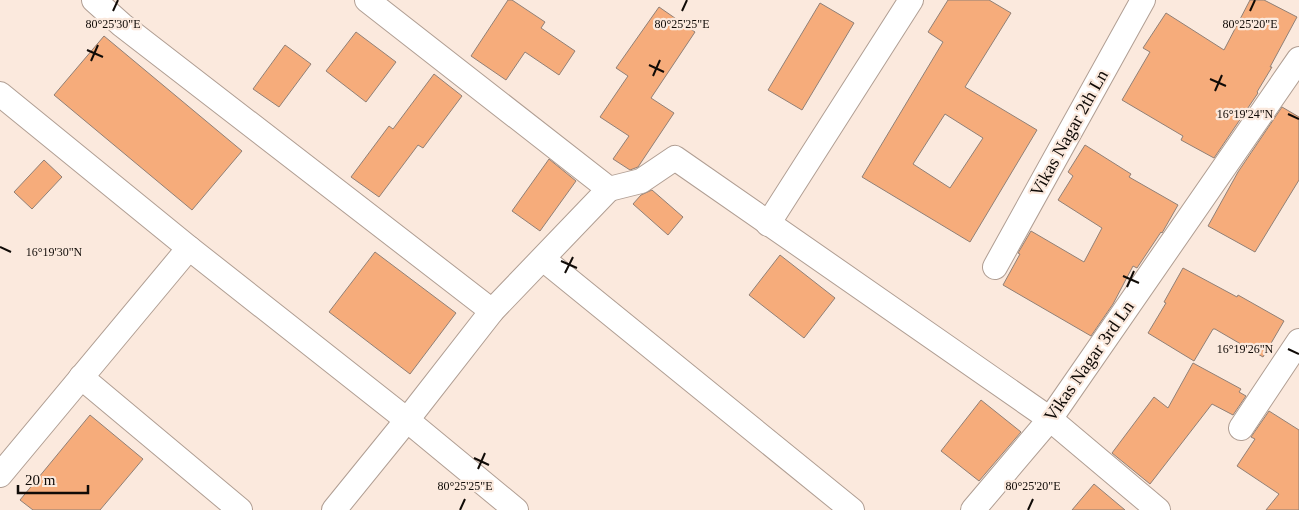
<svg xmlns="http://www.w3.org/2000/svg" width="1299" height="510" font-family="Georgia,serif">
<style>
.building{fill:#f6ac7b;stroke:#918076;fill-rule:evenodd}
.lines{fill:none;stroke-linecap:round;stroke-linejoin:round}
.minor-casing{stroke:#b09e93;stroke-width:26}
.minor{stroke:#fff;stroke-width:24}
.ticks{fill:none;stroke:#100b07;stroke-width:2}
.labels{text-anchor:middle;stroke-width:4.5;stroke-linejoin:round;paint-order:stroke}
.street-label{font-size:18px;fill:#100b07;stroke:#fbe9dd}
.ticks-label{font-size:12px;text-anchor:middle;fill:#100b07;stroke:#fbe9dd;stroke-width:4.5;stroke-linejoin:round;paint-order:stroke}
</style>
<rect width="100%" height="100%" fill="#fbe9dd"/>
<g class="building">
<path d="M 508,0 L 512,0 L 545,22 L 541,28 L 575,51 L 559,75 L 525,52 L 506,80 L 471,56 Z"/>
<path d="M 948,0 L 989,0 L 1011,13 L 965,87 L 1037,130 L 970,242 L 862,177 L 943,42 L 928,32 ZM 945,114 L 983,138 L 950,188 L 913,164 Z"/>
<path d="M 1250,0 L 1264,0 L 1297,17 L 1270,67 L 1272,67 L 1257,92 L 1258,93 L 1214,158 L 1181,140 L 1183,136 L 1122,100 L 1150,52 L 1143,48 L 1166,13 L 1224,50 Z"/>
<path d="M 820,3 L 854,23 L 802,110 L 768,90 Z"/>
<path d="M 659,7 L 695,32 L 651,98 L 674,113 L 638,167 L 630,170 L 613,159 L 629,136 L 600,117 L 628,76 L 616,68 Z"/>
<path d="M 356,32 L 396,62 L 366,102 L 326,71 Z"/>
<path d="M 104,36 L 242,151 L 192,210 L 54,95 Z"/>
<path d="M 285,45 L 311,64 L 279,107 L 253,89 Z"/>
<path d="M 434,74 L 462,96 L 423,148 L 418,145 L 379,197 L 351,177 L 389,126 L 393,129 Z"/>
<path d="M 1282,107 L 1299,117 L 1299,180 L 1255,252 L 1208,226 L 1238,172 Z"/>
<path d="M 1085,145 L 1131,174 L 1129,177 L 1178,205 L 1162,233 L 1161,232 L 1137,268 L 1133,266 L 1113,304 L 1091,336 L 1003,285 L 1020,254 L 1018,253 L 1031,231 L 1084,262 L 1102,228 L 1058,200 L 1073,176 L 1068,172 Z"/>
<path d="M 549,159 L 576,181 L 540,231 L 512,211 Z"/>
<path d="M 44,160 L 62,177 L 32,209 L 14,192 Z"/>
<path d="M 652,190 L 683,217 L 668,235 L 633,204 L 641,195 Z"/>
<path d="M 375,252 L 456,313 L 410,374 L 329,312 Z"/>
<path d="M 780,255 L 835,298 L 804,338 L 749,295 Z"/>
<path d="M 1183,268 L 1237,297 L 1238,295 L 1284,321 L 1263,357 L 1215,329 L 1213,329 L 1194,361 L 1148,333 L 1166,303 L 1164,302 Z"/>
<path d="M 1193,363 L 1241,389 L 1239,392 L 1246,396 L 1233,415 L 1212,404 L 1150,484 L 1112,453 L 1154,397 L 1168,408 Z"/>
<path d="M 981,400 L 1021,432 L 979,481 L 941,451 Z"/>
<path d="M 1269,411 L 1299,430 L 1299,510 L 1266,510 L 1279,494 L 1237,466 L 1255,439 L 1251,437 Z"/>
<path d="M 90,415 L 143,459 L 100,510 L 33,510 L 20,500 Z"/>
<path d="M 1094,484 L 1125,510 L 1072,510 Z"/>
</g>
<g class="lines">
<defs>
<g id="minor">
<path d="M 94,0 L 122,25 L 492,311"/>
<path d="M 367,0 L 609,189 L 641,181 L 675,158 L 1050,419 L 1158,510"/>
<path d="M 0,94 L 189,248 L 407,420 L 516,510"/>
<path d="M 768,224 L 911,0"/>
<path d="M 543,259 L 852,510"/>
<path d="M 995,267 L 1143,0"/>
<path d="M 81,377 L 240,510"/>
<path d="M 1241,428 L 1299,341"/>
<path d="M 0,475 L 189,248"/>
<path d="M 334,510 L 407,420 L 492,311 L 609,189"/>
<path d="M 973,510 L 1050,419 L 1299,59"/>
</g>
</defs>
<use href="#minor" class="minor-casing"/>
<use href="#minor" class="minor"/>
</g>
<path class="ticks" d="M 113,11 L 118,0M 682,11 L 687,0M 1250,11 L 1255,0M 87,50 L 103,57M 91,61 L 98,45M 649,65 L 664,72M 653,76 L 660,60M 1210,79 L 1226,86M 1215,91 L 1222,75M 1288,114 L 1299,119M 0,247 L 11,252M 561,261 L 577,268M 565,273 L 573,257M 1123,276 L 1139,283M 1127,287 L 1134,271M 1288,349 L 1299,354M 474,458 L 489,465M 478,469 L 485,453M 460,510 L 465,499M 1028,510 L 1033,499"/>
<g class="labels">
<g class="street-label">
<text transform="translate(1069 133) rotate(-61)" y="6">Vikas Nagar 2th Ln</text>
<text transform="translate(1089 361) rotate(-55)" y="6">Vikas Nagar 3rd Ln</text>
</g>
</g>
<g class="ticks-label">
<text x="113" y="28">80°25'30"E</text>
<text x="682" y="28">80°25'25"E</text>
<text x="1250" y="28">80°25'20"E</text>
<text x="1245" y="118">16°19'24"N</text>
<text x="54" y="256">16°19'30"N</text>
<text x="1245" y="353">16°19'26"N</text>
<text x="465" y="490">80°25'25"E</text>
<text x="1033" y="490">80°25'20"E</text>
</g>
<path d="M18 485v8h70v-8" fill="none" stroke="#100b07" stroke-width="2.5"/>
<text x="25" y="485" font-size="15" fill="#100b07" stroke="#fbe9dd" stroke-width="4" paint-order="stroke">20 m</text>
</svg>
